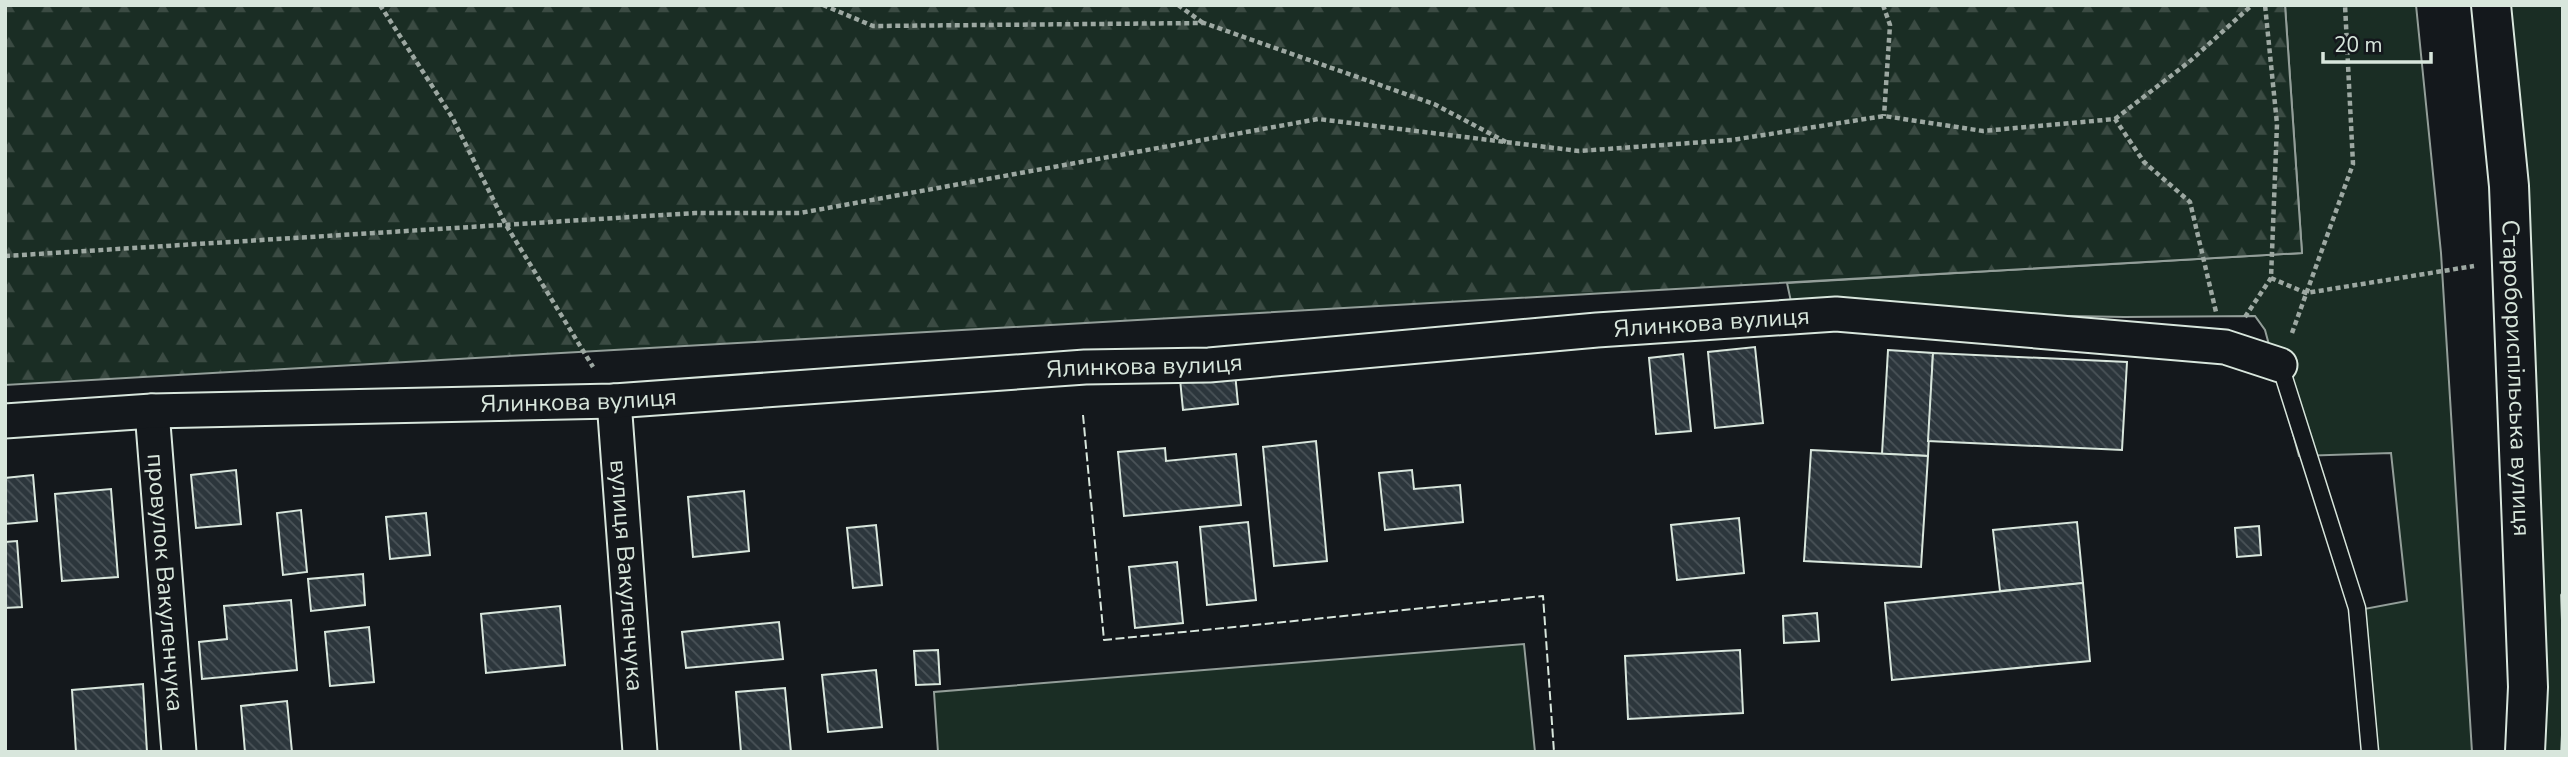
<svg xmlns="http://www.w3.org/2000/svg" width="2568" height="757" font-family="'Nunito Sans',sans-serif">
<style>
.grass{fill:#1a2d24;stroke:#939e99;stroke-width:2}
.forest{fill:url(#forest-firs);stroke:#939e99;stroke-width:2}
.building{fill:url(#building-back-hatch);stroke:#d8e6dc;stroke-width:2}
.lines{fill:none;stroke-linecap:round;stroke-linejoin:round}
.lane-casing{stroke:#d8e6dc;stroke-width:19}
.street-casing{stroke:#d8e6dc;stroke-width:37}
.secondary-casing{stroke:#d8e6dc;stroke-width:42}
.path{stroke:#9da8a2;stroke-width:4.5;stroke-dasharray:5 3.5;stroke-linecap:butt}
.lane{stroke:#14181c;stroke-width:16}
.street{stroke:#14181c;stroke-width:33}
.secondary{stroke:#14181c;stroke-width:38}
.fence{stroke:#d8e6dc;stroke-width:2;stroke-dasharray:9 3.5;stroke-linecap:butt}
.wall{stroke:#d8e6dc;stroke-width:3.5}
.labels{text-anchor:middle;stroke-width:5;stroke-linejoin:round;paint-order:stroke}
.street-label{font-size:24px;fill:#d8e6dc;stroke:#14181c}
</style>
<defs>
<pattern id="forest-firs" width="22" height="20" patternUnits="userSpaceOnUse" patternTransform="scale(1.75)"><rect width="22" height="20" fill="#1a2d24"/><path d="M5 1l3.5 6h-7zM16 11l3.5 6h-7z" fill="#3b4b43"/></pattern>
<pattern id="building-back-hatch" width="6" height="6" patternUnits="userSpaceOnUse" patternTransform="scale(1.75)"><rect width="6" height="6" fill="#2c363c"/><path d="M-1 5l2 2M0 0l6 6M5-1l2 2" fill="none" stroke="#4a5358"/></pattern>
</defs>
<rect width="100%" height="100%" fill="#14181c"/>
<g class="grass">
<path d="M 2285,5 L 2416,5 L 2441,253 L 2472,752 L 2376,752 L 2364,609 L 2407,601 L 2391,453 L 2299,456 L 2265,330 L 2255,316 L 2124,317 L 1793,311 L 1787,283 L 2302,253 Z"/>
<path d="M 2491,5 L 2563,5 L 2563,752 L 2525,752 Z"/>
<path d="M 1524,644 L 1535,752 L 938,752 L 934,692 Z"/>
</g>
<path class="forest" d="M 5,5 L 2285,5 L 2302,253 L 5,385 Z"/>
<g class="building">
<path d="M 1755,347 L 1763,423 L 1715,428 L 1708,352 Z"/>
<path d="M 1888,350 L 1933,353 L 1928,456 L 1882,454 Z"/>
<path d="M 1933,353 L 2127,362 L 2122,450 L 1928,441 Z"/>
<path d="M 1683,354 L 1691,431 L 1656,434 L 1649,358 Z"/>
<path d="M 1235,373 L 1238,404 L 1183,410 L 1180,379 Z"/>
<path d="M 1316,441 L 1327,561 L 1274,566 L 1263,447 Z"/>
<path d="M 1165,448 L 1166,461 L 1236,454 L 1241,505 L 1124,516 L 1118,452 Z"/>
<path d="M 1811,450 L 1928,456 L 1921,567 L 1804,561 Z"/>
<path d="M 236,470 L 241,524 L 196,528 L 191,475 Z"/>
<path d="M 1412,470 L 1414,489 L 1460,485 L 1463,522 L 1385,530 L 1379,473 Z"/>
<path d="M 33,475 L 37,521 L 5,524 L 5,478 Z"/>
<path d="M 111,489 L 118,577 L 62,581 L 55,494 Z"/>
<path d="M 744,491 L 749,551 L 693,557 L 688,497 Z"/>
<path d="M 301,510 L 307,572 L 283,575 L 277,513 Z"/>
<path d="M 426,513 L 430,555 L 390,559 L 386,517 Z"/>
<path d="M 1739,518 L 1744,573 L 1677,580 L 1671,525 Z"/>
<path d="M 1248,522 L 1256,600 L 1207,605 L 1200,527 Z"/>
<path d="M 2077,522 L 2083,583 L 2000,591 L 1993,530 Z"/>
<path d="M 876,525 L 882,585 L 853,588 L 847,528 Z"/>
<path d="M 2259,526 L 2261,555 L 2237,557 L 2235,528 Z"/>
<path d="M 17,541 L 22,607 L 5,608 L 5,542 Z"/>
<path d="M 1177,562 L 1183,623 L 1135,628 L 1129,567 Z"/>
<path d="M 363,574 L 365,605 L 311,611 L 308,579 Z"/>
<path d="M 2083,583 L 2090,661 L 1892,680 L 1885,603 Z"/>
<path d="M 291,600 L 297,670 L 202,679 L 199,642 L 227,639 L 224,606 Z"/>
<path d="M 560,606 L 565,665 L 486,673 L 481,614 Z"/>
<path d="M 1817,613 L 1819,641 L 1784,643 L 1783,616 Z"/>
<path d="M 779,622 L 783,659 L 686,668 L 682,632 Z"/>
<path d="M 369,627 L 374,682 L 330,686 L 325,632 Z"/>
<path d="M 938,650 L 940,684 L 916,685 L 914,651 Z"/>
<path d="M 1740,650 L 1743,713 L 1628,719 L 1625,656 Z"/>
<path d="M 876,670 L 882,727 L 828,732 L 822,675 Z"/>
<path d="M 143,684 L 147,752 L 76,752 L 72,690 Z"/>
<path d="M 785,688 L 791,752 L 741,752 L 736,692 Z"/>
<path d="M 287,701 L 292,752 L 245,752 L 241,706 Z"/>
</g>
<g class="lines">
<defs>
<path id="lane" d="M 2280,365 L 2357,608 L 2370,752"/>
<g id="street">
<path id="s1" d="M 614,401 L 640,752"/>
<path id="s2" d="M 152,411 L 179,752"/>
<path id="s3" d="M 5,421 L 152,411 L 614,401 L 1085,367 L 1209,365 L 1597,330 L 1836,314 L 2225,347 L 2280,365"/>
</g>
<g id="secondary">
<path id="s4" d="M 2491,5 L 2509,186 L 2528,687 L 2525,752"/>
</g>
</defs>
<use href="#lane" class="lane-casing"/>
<use href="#street" class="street-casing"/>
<use href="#secondary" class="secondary-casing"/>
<g class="path">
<path d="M 380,5 L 452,117 L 506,225 L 593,367"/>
<path d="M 823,5 L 873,26 L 1204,23 L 1434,104 L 1506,142"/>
<path d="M 1178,5 L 1203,23"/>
<path d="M 1883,5 L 1890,25 L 1884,116"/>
<path d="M 2115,119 L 2189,62 L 2252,5"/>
<path d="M 5,256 L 695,213 L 800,213 L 1318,119 L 1579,151 L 1732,140 L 1884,116 L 1983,131 L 2115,119 L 2144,162 L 2190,202 L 2216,312"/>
<path d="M 2271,278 L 2306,293 L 2474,266"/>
<path d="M 2245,317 L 2271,278 L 2277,124 L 2265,5"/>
<path d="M 2292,333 L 2353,164 L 2345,5"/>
</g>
<use href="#lane" class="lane"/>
<use href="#street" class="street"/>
<use href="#secondary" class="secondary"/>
<path class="fence" d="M 1083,415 L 1104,640 L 1543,596 L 1554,752"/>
<g class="wall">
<path d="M 2562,595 L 2563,629"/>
<path d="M 2562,752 L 2563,729"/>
</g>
</g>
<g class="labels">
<g class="street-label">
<text dy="8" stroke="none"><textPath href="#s3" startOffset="1710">Ялинкова вулиця</textPath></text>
<text dy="8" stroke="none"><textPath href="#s3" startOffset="1141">Ялинкова вулиця</textPath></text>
<text dy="8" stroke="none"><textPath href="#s4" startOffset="374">Старобориспільська вулиця</textPath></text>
<text dy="8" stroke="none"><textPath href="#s3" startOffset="574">Ялинкова вулиця</textPath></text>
<text dy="8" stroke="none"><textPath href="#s1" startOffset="175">вулиця Вакуленчука</textPath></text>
<text dy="8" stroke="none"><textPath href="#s2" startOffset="172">провулок Вакуленчука</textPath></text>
</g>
</g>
<rect width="2568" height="757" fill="none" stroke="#d8e6dc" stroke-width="14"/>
<path d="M2323 52v10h108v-10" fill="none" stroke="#d8e6dc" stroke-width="3.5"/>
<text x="2334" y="52" font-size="21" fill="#d8e6dc" stroke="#14181c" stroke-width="5" paint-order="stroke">20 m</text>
</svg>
